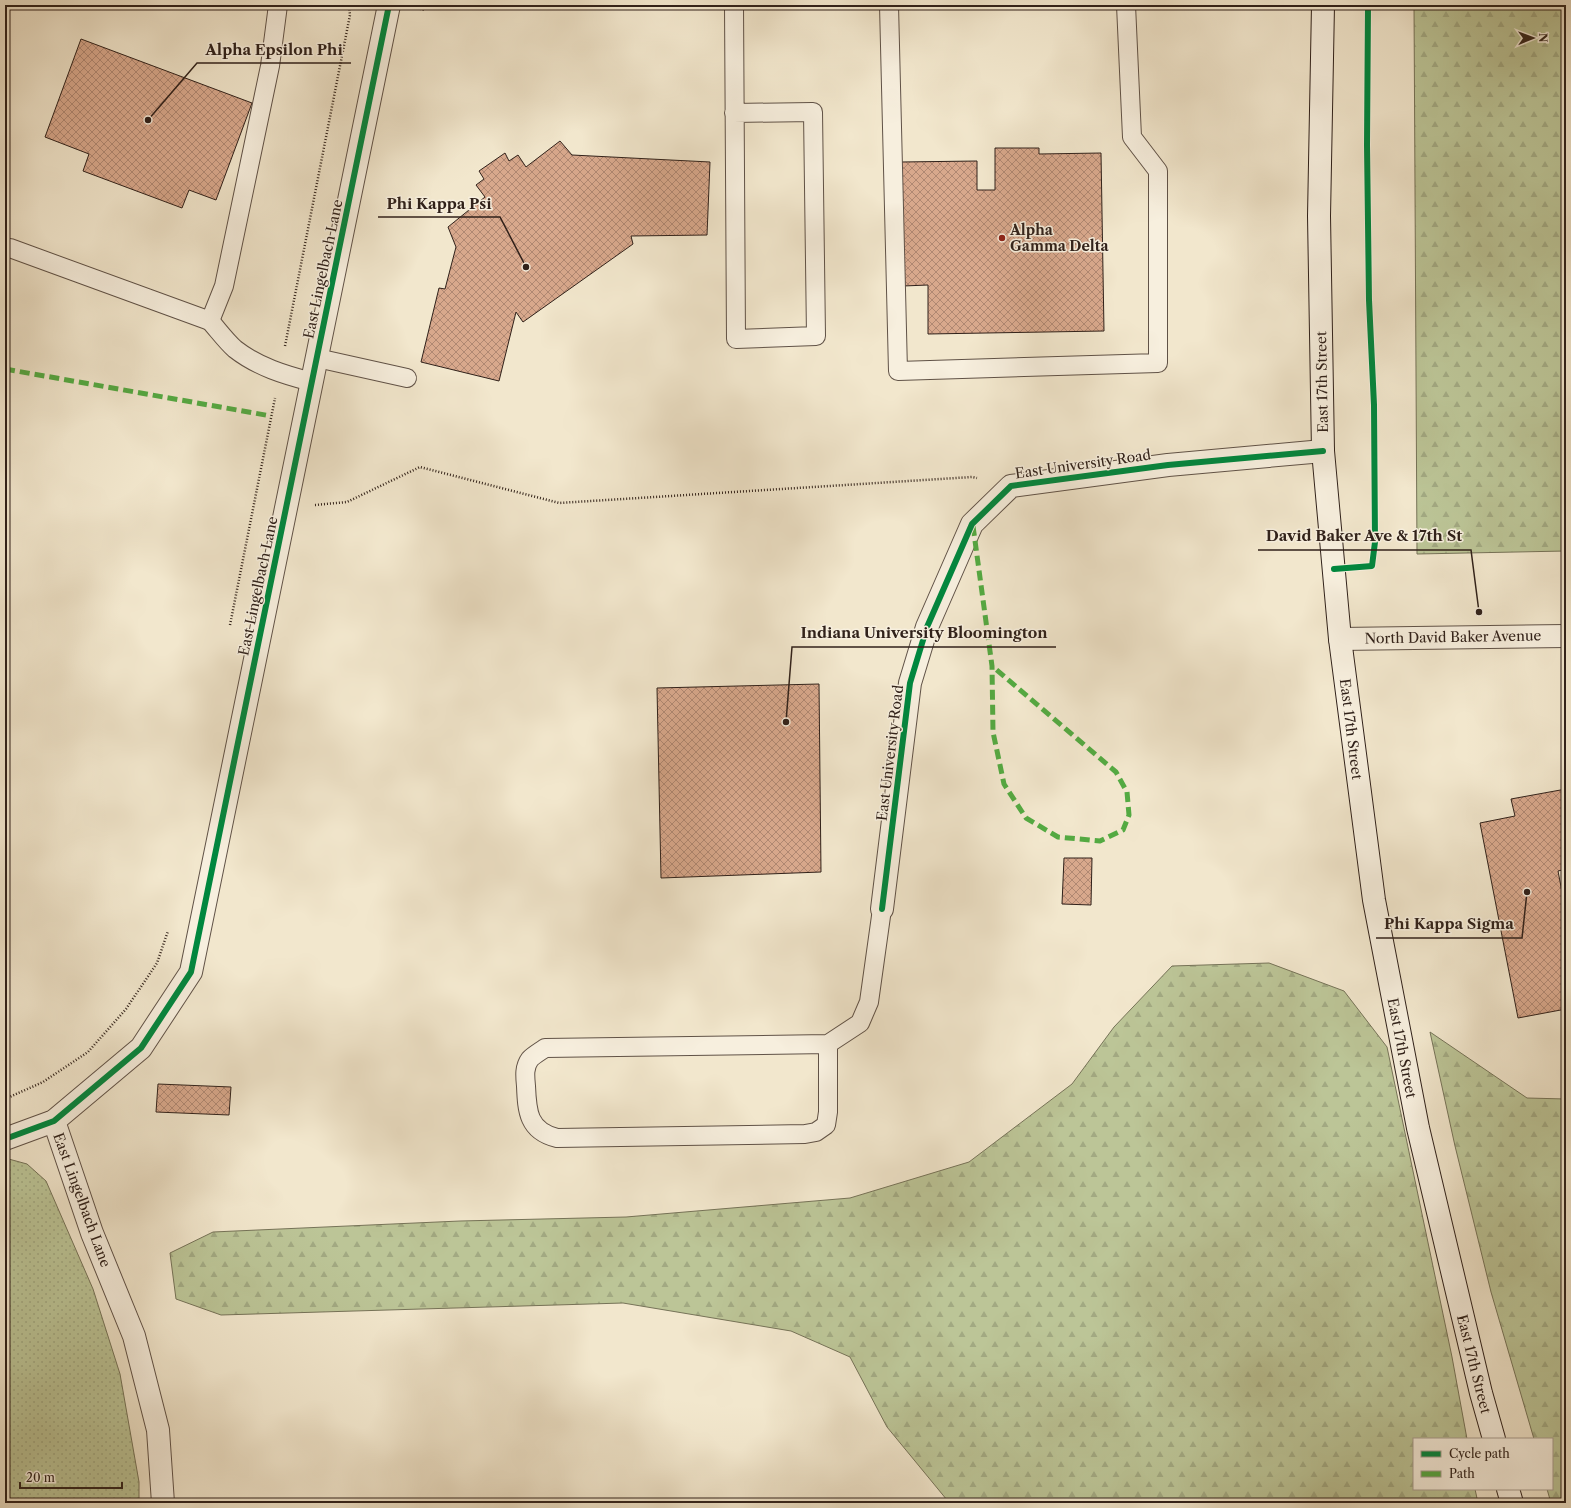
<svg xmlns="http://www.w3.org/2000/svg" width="1571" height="1508" font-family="'Libre Caslon Text',serif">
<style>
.grass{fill:url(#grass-dots);stroke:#767358}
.forest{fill:url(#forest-firs);stroke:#767358}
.building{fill:url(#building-cross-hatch);stroke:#30211a}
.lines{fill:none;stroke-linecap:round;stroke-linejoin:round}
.lane-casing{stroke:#605247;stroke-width:20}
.street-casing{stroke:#605247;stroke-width:24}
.secondary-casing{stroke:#30211a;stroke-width:24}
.path{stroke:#30211a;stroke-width:2.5;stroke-dasharray:1 2;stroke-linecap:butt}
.lane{stroke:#f7efde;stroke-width:18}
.street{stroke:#f7efde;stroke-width:22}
.secondary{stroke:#f7efde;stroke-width:22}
.quiet{stroke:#54aa42;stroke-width:5;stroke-dasharray:10 5;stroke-linecap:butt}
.cycleway-casing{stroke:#f7efde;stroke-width:8}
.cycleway{stroke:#00873e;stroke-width:6}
.poi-dot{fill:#8f2418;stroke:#f7efde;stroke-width:1.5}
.labels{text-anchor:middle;stroke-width:3;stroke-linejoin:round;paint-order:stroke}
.poi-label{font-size:14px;font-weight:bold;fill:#30211a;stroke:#f7efde;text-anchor:start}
.street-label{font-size:14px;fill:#30211a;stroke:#f7efde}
.leader{fill:none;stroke:#30211a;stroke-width:1.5}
.callout-dot{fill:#30211a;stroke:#f7efde;stroke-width:1.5}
.callout-label{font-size:15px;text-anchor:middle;font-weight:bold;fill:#30211a;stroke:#f7efde;stroke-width:3;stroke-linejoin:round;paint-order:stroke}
</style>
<defs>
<pattern id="grass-dots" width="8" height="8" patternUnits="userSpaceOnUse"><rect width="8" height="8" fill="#bcc597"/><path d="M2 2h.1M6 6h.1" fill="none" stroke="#a2a982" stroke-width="1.8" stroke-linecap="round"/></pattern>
<pattern id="forest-firs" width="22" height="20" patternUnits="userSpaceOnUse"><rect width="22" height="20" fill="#bcc597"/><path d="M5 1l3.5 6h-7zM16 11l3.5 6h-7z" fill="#a2a982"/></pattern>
<pattern id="building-cross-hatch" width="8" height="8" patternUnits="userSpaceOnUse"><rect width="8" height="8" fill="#d8a88c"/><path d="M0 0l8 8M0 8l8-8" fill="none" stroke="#b08872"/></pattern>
</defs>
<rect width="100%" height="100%" fill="#f2e7cd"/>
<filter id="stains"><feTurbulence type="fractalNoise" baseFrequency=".005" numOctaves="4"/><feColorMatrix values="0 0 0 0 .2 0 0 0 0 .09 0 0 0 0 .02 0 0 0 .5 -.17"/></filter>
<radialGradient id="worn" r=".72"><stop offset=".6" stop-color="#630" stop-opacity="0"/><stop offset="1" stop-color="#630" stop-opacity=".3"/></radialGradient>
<path class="grass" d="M 5,1158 L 27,1164 L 46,1181 L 93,1289 L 120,1374 L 139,1482 L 139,1503 L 5,1503 Z"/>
<g class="forest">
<path d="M 1414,5 L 1566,5 L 1566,551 L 1417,554 Z"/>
<path d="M 1269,963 L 1344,991 L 1387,1047 L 1452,1357 L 1467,1439 L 1414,1439 L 1414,1489 L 1475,1489 L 1478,1503 L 957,1503 L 947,1500 L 887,1427 L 850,1357 L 791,1331 L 623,1303 L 221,1315 L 176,1299 L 170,1253 L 213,1232 L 460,1221 L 626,1217 L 850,1198 L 969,1162 L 1072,1084 L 1114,1027 L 1172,966 Z"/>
<path d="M 1430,1032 L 1527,1098 L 1566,1099 L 1566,1503 L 1551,1503 L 1547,1489 L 1552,1489 L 1552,1439 L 1534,1439 L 1491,1292 L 1455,1146 Z"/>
</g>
<g class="building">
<path d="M 81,39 L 252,103 L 216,200 L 189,190 L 182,208 L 83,171 L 89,154 L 45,137 Z"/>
<path d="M 560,141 L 572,155 L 710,162 L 707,235 L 631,236 L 633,244 L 523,322 L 516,312 L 499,381 L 421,362 L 439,288 L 445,289 L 456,247 L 448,227 L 485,197 L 476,185 L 484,179 L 479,171 L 505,153 L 509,161 L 518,155 L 526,167 Z"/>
<path d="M 995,148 L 1039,148 L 1039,154 L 1101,153 L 1104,331 L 928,334 L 928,285 L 903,286 L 901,162 L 977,161 L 977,190 L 995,190 Z"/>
<path d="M 819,684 L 821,872 L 661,878 L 657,688 Z"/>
<path d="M 1566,789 L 1566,869 L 1558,871 L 1566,913 L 1566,1009 L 1518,1018 L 1480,823 L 1515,816 L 1511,799 Z"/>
<path d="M 1064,858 L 1092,858 L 1091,905 L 1062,904 Z"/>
<path d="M 158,1084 L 231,1087 L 229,1115 L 156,1112 Z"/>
</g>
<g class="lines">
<defs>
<g id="lane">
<path d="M 734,5 C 735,116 735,228 736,339 L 816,336 L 813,112 L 734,113"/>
<path d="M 889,5 L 898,371 L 1158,363 L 1158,171 L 1132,137 L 1126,5"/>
<path d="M 10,248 L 210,321 L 224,286 L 270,66 L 278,5"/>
<path d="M 210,321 C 218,330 226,341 235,349 C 258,367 285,375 312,382"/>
<path d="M 317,358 L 407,378"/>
<path d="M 828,1044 L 828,1112 L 826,1125 L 816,1132 L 805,1134 L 557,1138 C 528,1131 527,1111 526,1086 C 525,1076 524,1067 530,1059 C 534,1055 541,1051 545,1048 L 828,1044 L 860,1023 L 869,1002 L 882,909"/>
</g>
<g id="street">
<path d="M 1340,639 L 1566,636"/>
<path d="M 882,909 L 910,683 L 927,627 L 972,524 L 1011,486 L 1168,465 L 1323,451"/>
<path d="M 54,1121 L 92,1233 L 134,1336 L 158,1430 L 163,1503"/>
<path d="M 5,1139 L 54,1121 L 141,1048 L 191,972 L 389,5"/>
</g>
<g id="secondary">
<path d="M 1323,5 L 1319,216 L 1323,451 L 1340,639 L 1374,900 L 1418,1128 L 1481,1393 L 1494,1439"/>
<path d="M 1508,1489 L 1512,1503"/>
</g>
</defs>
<use href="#lane" class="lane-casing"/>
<use href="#street" class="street-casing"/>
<use href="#secondary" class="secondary-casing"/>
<g class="path">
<path d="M 417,8 L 425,10"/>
<path d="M 285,346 L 350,15 L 349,5"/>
<path d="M 315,505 L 347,502 L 420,467 L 559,503 L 972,477 L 977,478"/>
<path d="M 230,625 L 275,398"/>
<path d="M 5,1099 L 43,1082 L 88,1052 L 126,1009 L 157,963 L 168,931"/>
</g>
<use href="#lane" class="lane"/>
<use href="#street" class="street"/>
<use href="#secondary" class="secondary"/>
<g class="quiet">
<path d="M 5,369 L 271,416"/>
<path d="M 973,526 L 992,666 L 993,732 L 1004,784 L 1026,818 L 1058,837 L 1100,841 L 1123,830 L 1129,815 L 1127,792 L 1116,772 L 992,666"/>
</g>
<defs>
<g id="cycleway">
<path d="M 1334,569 L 1372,566 L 1375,542 L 1374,405 L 1369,300 L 1367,145 L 1368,5"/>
<path d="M 882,909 L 910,683 L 927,627 L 972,524 L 1011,486 L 1168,465 L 1323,451"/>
<path d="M 5,1139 L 54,1121 L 141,1048 L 191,972 L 389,5"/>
</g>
</defs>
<use href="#cycleway" class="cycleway-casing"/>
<use href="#cycleway" class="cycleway"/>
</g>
<circle class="poi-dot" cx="1002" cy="238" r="4"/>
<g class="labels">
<g class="poi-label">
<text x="1010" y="235">Alpha<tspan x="1010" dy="16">Gamma Delta</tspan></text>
</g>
<g class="street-label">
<text transform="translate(323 269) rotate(-78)" y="5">East Lingelbach Lane</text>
<text transform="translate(1322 382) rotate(-91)" y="5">East 17th Street</text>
<text transform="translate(1083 464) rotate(-8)" y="5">East University Road</text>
<text transform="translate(258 586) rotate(-78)" y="5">East Lingelbach Lane</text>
<text transform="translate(1453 637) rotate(-1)" y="5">North David Baker Avenue</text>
<text transform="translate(1351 729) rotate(83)" y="5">East 17th Street</text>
<text transform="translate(890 753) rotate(-83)" y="5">East University Road</text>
<text transform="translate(1402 1048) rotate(79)" y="5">East 17th Street</text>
<text transform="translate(82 1200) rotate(70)" y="5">East Lingelbach Lane</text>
<text transform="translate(1474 1364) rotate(76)" y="5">East 17th Street</text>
</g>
</g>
<path class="leader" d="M148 120L197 63H351M526 267L500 217H378M1479 612L1471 550H1258M786 722L792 647H1056M1527 892L1522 938H1376"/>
<g class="callout-dot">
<circle cx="148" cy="120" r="4"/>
<circle cx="526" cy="267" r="4"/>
<circle cx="1479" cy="612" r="4"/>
<circle cx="786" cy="722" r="4"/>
<circle cx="1527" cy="892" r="4"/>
</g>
<g class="callout-label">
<text x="274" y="55">Alpha Epsilon Phi</text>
<text x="439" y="209">Phi Kappa Psi</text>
<text x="1364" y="541">David Baker Ave &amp; 17th St</text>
<text x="924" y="638">Indiana University Bloomington</text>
<text x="1449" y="929">Phi Kappa Sigma</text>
</g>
<rect width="1571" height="1508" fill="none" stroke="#f2e7cd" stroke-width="20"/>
<rect x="6" y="6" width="1559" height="1496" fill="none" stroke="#30211a" stroke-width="2"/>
<rect x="10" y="10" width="1551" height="1488" fill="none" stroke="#30211a"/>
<rect x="1413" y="1438" width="140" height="52" fill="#f7efde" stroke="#a79d90"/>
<rect x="1421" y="1451" width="20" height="6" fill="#00873e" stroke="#a79d90"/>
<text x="1449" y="1458" font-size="12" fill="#30211a">Cycle path</text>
<rect x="1421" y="1471" width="20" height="6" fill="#54aa42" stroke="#a79d90"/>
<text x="1449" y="1478" font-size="12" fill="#30211a">Path</text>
<g transform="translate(1533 38) rotate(89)" stroke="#f7efde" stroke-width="3" paint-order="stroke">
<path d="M0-3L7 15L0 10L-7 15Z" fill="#30211a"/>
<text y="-6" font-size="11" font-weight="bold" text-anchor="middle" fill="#30211a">N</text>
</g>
<path d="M20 1482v6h102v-6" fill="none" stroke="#30211a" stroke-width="2"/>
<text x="26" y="1482" font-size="12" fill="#30211a" stroke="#f7efde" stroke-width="3" paint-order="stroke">20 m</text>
<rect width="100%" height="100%" filter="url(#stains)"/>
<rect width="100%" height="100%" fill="url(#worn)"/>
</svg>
